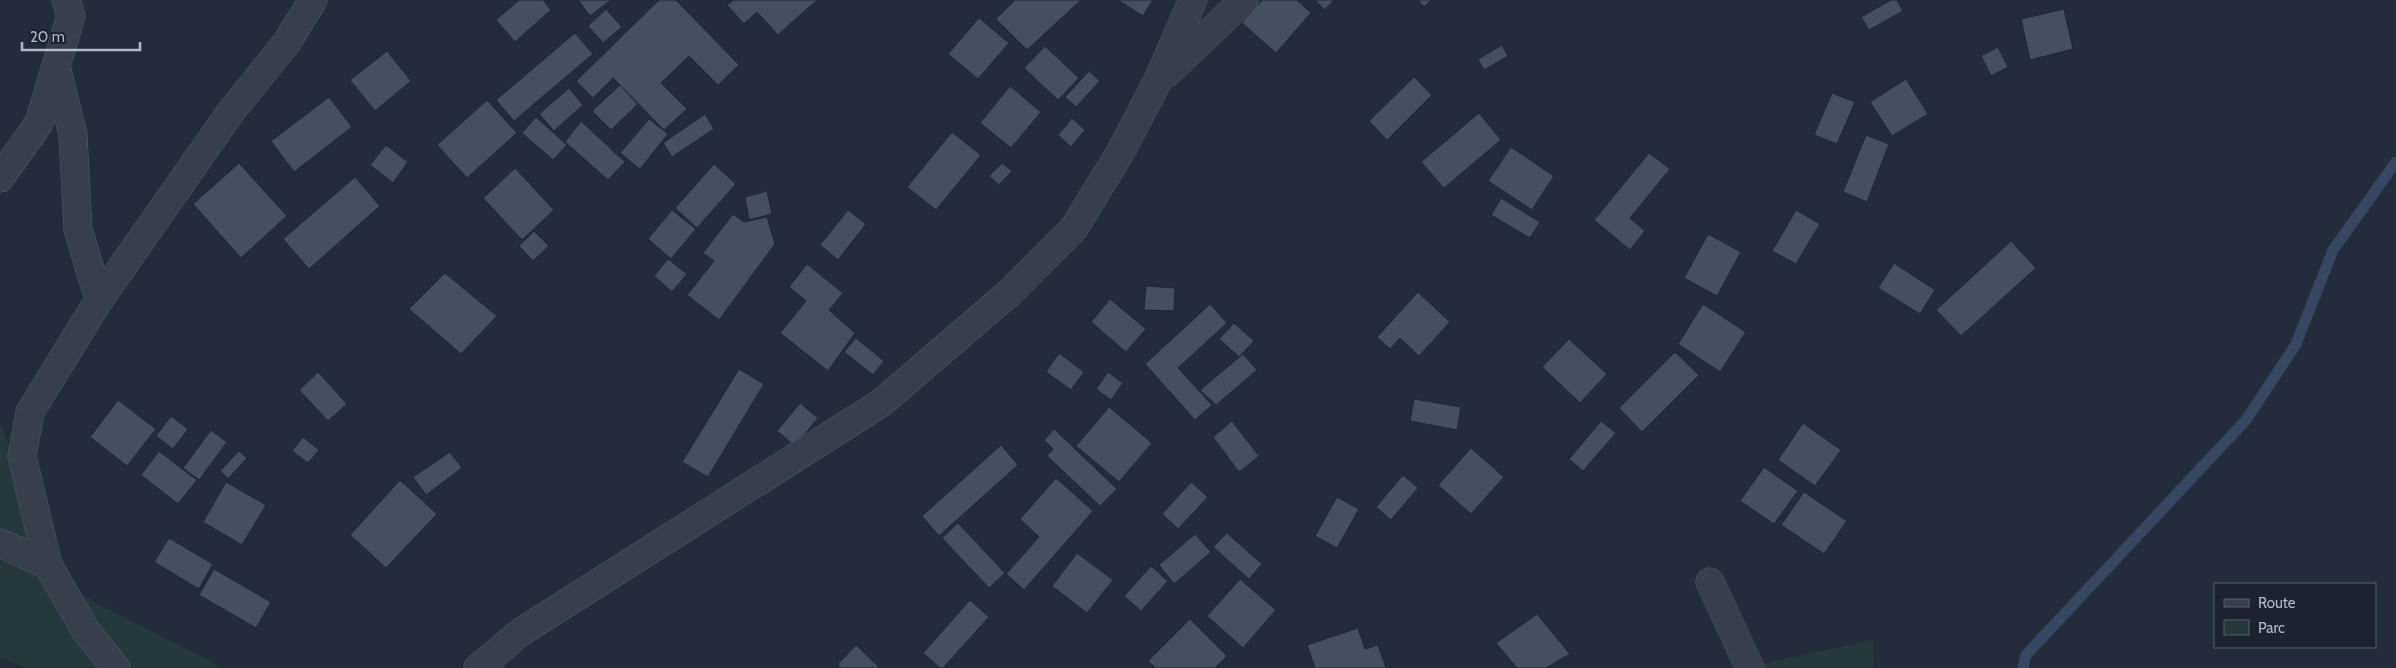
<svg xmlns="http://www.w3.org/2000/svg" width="2396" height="668" font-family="Cabin,sans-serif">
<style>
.green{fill:#25383c}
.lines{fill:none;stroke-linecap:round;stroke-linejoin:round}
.stream{stroke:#374762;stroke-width:11}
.building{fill:#444f60;stroke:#1e2532}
.street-casing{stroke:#555c69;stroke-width:29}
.street{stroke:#373e4c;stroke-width:28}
</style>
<rect width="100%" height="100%" fill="#232c3b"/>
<g class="green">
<path d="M 0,424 L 72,590 L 223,668 L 26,668 L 0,656 Z"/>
<path d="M 1873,640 L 1874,668 L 1741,668 Z"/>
</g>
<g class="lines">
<path class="stream" d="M 2023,668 L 2026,655 L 2246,420 L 2296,344 L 2333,250 L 2396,162"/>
</g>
<g class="building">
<path d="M 519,0 L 543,0 L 551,10 L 515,42 L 496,20 Z"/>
<path d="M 578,0 L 611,0 L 590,16 Z"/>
<path d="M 659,0 L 676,0 L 739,65 L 718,85 L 689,56 L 661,83 L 687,109 L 664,130 L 613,78 L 593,98 L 576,81 Z"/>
<path d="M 733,0 L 817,0 L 778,35 L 757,12 L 744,24 L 727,5 Z"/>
<path d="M 1015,0 L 1081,0 L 1027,50 L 996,19 Z"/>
<path d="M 1118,0 L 1153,0 L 1143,16 Z"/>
<path d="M 1262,0 L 1297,0 L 1311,13 L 1276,53 L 1242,23 Z"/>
<path d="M 1315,0 L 1334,0 L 1325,10 Z"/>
<path d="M 1418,0 L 1432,0 L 1424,7 Z"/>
<path d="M 1891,0 L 1897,0 L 1903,11 L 1869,30 L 1861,17 Z"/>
<path d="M 606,9 L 622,27 L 603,43 L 588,26 Z"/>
<path d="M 2064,9 L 2073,49 L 2030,60 L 2021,19 Z"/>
<path d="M 979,18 L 1009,43 L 978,79 L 948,54 Z"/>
<path d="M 575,33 L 593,54 L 514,121 L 496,100 Z"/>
<path d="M 1502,45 L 1508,56 L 1484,70 L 1478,59 Z"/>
<path d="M 1045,46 L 1079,78 L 1058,100 L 1024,68 Z"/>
<path d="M 1998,47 L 2008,67 L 1991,76 L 1981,56 Z"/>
<path d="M 387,51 L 411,81 L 375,111 L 350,80 Z"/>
<path d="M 1089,71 L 1100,81 L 1076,107 L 1065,97 Z"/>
<path d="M 1414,77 L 1432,95 L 1387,140 L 1369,121 Z"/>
<path d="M 1906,79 L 1928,114 L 1892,136 L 1870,102 Z"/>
<path d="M 620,85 L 638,104 L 611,130 L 592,111 Z"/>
<path d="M 1010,86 L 1041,112 L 1011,148 L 980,123 Z"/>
<path d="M 569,88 L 583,105 L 554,131 L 539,114 Z"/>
<path d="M 1832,93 L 1855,102 L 1837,144 L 1814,135 Z"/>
<path d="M 329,97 L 352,127 L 294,172 L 271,141 Z"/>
<path d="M 487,100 L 517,133 L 467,178 L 437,145 Z"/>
<path d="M 1479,113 L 1501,140 L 1444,188 L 1421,162 Z"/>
<path d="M 705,114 L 714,129 L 672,157 L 663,143 Z"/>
<path d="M 536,117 L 567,145 L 553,160 L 522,133 Z"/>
<path d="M 1072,118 L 1085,130 L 1071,147 L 1058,135 Z"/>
<path d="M 649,119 L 668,134 L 640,169 L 620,153 Z"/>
<path d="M 581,121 L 625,162 L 608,180 L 565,142 Z"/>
<path d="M 952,132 L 981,155 L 936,210 L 907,187 Z"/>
<path d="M 1866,135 L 1889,144 L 1867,202 L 1843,192 Z"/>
<path d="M 386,145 L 408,162 L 393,183 L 370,165 Z"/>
<path d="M 1511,147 L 1554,176 L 1532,210 L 1488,181 Z"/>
<path d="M 1649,153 L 1670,169 L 1630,218 L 1645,231 L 1630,250 L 1594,220 Z"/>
<path d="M 239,163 L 287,216 L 241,258 L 193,204 Z"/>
<path d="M 1002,163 L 1012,171 L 999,185 L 989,176 Z"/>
<path d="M 714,164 L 736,184 L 697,228 L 675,208 Z"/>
<path d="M 515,168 L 554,210 L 522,240 L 483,198 Z"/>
<path d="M 355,177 L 380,206 L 309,269 L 283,239 Z"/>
<path d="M 767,191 L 772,214 L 749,220 L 745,197 Z"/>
<path d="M 1501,198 L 1540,222 L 1530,238 L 1491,215 Z"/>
<path d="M 672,210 L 696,229 L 671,259 L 648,239 Z"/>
<path d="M 848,210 L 866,224 L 838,260 L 820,245 Z"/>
<path d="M 1796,210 L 1820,224 L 1796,264 L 1772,251 Z"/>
<path d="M 733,214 L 744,222 L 767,217 L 775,244 L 719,320 L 687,295 L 714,261 L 703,253 Z"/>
<path d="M 534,231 L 549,246 L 533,261 L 519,246 Z"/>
<path d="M 1708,234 L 1741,252 L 1717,296 L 1684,278 Z"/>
<path d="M 2011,241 L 2036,268 L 1961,336 L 1936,310 Z"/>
<path d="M 668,259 L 687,274 L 672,292 L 654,276 Z"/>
<path d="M 1894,263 L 1935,290 L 1920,314 L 1878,288 Z"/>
<path d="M 807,264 L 843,293 L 829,310 L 855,333 L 828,371 L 780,333 L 806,301 L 789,287 Z"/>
<path d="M 445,273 L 497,316 L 461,354 L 409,309 Z"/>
<path d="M 1146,286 L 1175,288 L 1174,311 L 1144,310 Z"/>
<path d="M 1418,292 L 1450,322 L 1419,356 L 1400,338 L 1390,349 L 1377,337 Z"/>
<path d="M 1110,299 L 1146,329 L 1126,352 L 1091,322 Z"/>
<path d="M 1210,304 L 1227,323 L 1178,368 L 1212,405 L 1195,420 L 1145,364 Z"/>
<path d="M 1703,304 L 1746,332 L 1720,372 L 1678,344 Z"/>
<path d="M 1234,323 L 1254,341 L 1239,357 L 1219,339 Z"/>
<path d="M 856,338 L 884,361 L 873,375 L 844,352 Z"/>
<path d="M 1569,339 L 1607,374 L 1580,403 L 1542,367 Z"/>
<path d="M 1675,352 L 1699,375 L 1642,432 L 1619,408 Z"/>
<path d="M 1059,353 L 1084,372 L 1071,390 L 1046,372 Z"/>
<path d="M 1243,354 L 1257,370 L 1216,405 L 1200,390 Z"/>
<path d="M 739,369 L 764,384 L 708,477 L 682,462 Z"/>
<path d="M 318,372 L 347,404 L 328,421 L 299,390 Z"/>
<path d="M 1108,372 L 1123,383 L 1111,400 L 1096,389 Z"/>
<path d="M 1414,399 L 1461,407 L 1457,430 L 1410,421 Z"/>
<path d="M 118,400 L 156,429 L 127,466 L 90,437 Z"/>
<path d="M 800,403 L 818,418 L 795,446 L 777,431 Z"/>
<path d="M 1109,407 L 1152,443 L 1119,482 L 1076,446 Z"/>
<path d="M 171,416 L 188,429 L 173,449 L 156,436 Z"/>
<path d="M 1232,421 L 1259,456 L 1239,472 L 1213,437 Z"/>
<path d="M 1601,421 L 1616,433 L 1583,471 L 1569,459 Z"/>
<path d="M 1803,423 L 1841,450 L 1815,486 L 1778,460 Z"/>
<path d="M 1054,429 L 1117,489 L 1100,506 L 1047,456 L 1053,449 L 1044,440 Z"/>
<path d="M 211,430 L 227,442 L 199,480 L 183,468 Z"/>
<path d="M 303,437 L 319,450 L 308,463 L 292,451 Z"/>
<path d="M 1001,445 L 1018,465 L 939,536 L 922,516 Z"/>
<path d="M 1471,448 L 1504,477 L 1471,514 L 1438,485 Z"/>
<path d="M 159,451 L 197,480 L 178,504 L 141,475 Z"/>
<path d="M 239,451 L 247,458 L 228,479 L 220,471 Z"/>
<path d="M 450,452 L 462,468 L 426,495 L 413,477 Z"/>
<path d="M 1764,467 L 1798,491 L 1774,524 L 1740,501 Z"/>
<path d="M 1403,475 L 1418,488 L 1391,520 L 1376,507 Z"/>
<path d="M 1056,478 L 1093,511 L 1024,590 L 1006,574 L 1039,537 L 1020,519 Z"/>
<path d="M 400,480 L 437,514 L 386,568 L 350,535 Z"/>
<path d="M 226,482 L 266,505 L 242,545 L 203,522 Z"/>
<path d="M 1191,482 L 1208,497 L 1178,529 L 1162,514 Z"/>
<path d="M 1804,492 L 1847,521 L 1824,554 L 1781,525 Z"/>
<path d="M 1337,497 L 1359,509 L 1337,548 L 1315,536 Z"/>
<path d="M 958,523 L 1005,573 L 989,588 L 942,538 Z"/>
<path d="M 1227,533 L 1262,564 L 1249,579 L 1213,547 Z"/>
<path d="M 1195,534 L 1211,552 L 1174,584 L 1159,565 Z"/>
<path d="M 169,538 L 213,564 L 199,589 L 154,562 Z"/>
<path d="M 1077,553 L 1113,580 L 1087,613 L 1052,586 Z"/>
<path d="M 1151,566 L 1168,581 L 1141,611 L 1124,596 Z"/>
<path d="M 214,569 L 271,602 L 256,628 L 199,595 Z"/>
<path d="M 1240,579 L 1276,610 L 1243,648 L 1207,616 Z"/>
<path d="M 970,600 L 989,617 L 943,668 L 940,668 L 923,653 Z"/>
<path d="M 1537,614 L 1570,654 L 1546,668 L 1517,668 L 1496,643 Z"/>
<path d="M 1190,619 L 1227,656 L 1215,668 L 1156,668 L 1148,661 Z"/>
<path d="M 1358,628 L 1365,649 L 1378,645 L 1386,668 L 1315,668 L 1307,645 Z"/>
<path d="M 856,645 L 880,668 L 841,668 L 838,664 Z"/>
</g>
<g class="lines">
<defs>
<g id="street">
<path d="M 56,66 L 73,135 L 78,229 L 99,300"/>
<path d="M 1166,74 L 1244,0"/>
<path d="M 0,178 L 39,123 L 71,16 L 66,0"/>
<path d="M 0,543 L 48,565 L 86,631 L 116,668"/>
<path d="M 48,565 L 22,456 L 30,412 L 99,300 L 230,113 L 287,42 L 313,0"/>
<path d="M 1710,582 L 1750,668"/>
<path d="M 478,668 L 521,632 L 881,403 L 1008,294 L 1074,228 L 1120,153 L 1157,82 L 1193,0"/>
</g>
</defs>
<use href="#street" class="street-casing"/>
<use href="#street" class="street"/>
</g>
<rect x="2214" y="583" width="162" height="65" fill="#1c2330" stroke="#585f6c"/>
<rect x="2224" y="599" width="25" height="8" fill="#373e4c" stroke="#585f6c"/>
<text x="2258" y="608" font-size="15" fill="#b2b9c7">Route</text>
<rect x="2224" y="620" width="25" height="15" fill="#25383c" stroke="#585f6c"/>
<text x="2258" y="633" font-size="15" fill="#b2b9c7">Parc</text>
<path d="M22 42v8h118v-8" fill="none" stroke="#b2b9c7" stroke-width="2.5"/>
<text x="30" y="42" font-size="15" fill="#b2b9c7" stroke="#1c2330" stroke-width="4" paint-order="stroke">20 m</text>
</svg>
